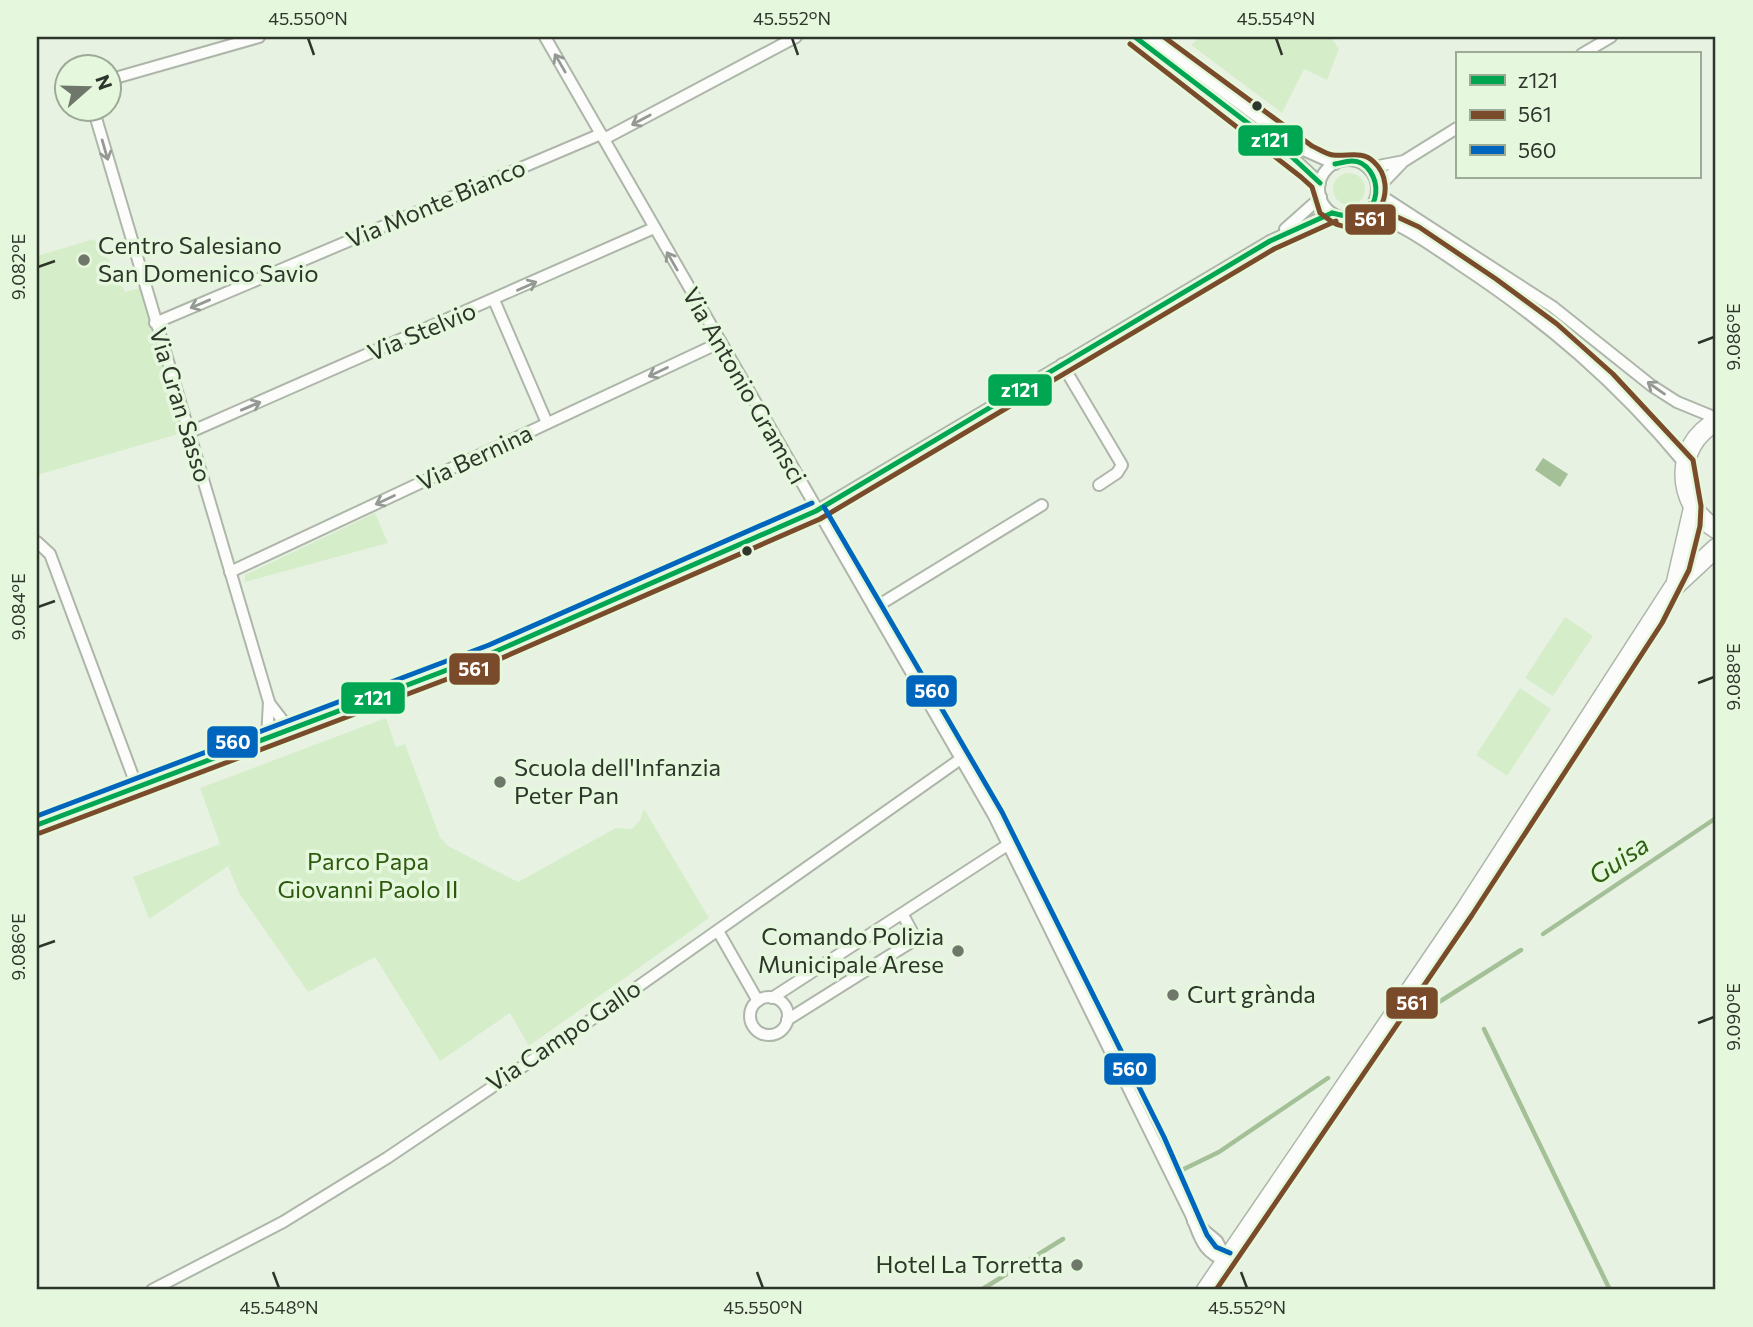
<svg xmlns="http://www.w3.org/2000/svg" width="1753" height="1327" font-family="Commissioner,sans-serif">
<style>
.green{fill:#d5eec9}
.water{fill:#a3c096}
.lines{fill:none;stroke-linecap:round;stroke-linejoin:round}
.stream{stroke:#a3c096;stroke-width:4.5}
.street-casing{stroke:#aeb6aa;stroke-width:14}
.primary-casing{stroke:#aeb6aa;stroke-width:21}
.street{stroke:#fcfdfb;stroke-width:10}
.primary{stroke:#fcfdfb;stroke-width:18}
.bus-1-casing{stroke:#e5f8dd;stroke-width:10}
.bus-2-casing{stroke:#e5f8dd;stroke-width:10}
.bus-3-casing{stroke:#e5f8dd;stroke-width:10}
.bus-1{stroke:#00a651;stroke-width:5}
.bus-2{stroke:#7a4b2a;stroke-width:5}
.bus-3{stroke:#0065bd;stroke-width:5}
.oneway{stroke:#959993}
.ticks{fill:none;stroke:#2e352b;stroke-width:2.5}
.bus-dot{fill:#2e352b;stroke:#e5f8dd;stroke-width:2.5}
.poi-dot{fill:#6f776b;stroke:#e5f8dd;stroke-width:2.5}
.labels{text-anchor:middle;stroke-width:7;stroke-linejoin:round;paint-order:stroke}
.street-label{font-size:24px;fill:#2e352b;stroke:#e5f8dd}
.poi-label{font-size:24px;fill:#2e352b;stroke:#e5f8dd;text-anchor:start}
.park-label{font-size:24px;fill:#2c590b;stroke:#e5f8dd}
.water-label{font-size:26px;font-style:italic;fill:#305e12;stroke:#e5f8dd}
.line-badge{stroke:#e5f8dd;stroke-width:2.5}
.badge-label{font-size:19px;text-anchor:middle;font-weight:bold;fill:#fff}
.neatline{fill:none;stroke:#2e352b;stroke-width:2.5}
.ticks-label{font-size:18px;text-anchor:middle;fill:#2e352b}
</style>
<rect width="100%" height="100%" fill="#e8f2e3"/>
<g class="green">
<path d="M 1200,37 L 1331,37 L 1339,49 L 1327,80 L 1304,69 L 1282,113 L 1191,45 Z"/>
<circle cx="1349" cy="189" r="16"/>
<path d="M 94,239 L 111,263 L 125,292 L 140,288 L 182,433 L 37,475 L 37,256 Z"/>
<path d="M 375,513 L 388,543 L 245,582 L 245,575 Z"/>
<path d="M 1565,617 L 1593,636 L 1553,696 L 1525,678 Z"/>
<path d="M 1520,688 L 1551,709 L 1507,776 L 1476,755 Z"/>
<path d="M 386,718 L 396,747 L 405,744 L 440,837 L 448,846 L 518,882 L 616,828 L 632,829 L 640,820 L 644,809 L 709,918 L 529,1046 L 510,1013 L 440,1061 L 375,957 L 308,992 L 239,893 L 228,866 L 149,919 L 133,877 L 220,844 L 200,788 Z"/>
</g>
<path class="water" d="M 1543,458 L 1568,474 L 1560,487 L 1535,470 Z"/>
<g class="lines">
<g class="stream">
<path d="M 1543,934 L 1716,818"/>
<path d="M 1417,1016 L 1521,950"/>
<path d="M 1484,1029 L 1610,1290"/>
<path d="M 1182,1170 L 1219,1152 L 1328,1078"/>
<path d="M 981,1290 L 1063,1239"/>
</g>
<defs>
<g id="street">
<path d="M 545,37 L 994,816 L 1191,1215 C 1200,1237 1202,1253 1227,1261"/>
<path d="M 1135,37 L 1292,157 L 1320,183"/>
<path d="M 1150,37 L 1299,148 L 1335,164"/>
<path d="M 1582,54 L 1611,37"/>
<path d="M 108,80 L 259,37"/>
<path d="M 93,108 L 269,702 L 267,738"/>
<path d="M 604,139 L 796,37"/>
<circle cx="1348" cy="189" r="29"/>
<path d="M 1368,168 L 1404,161 L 1457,128"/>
<path d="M 1377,189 L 1402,163"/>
<path d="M 1377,193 L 1553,307 L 1652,386 L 1677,402 L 1716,418"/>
<path d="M 1366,212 C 1401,223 1429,244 1459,264 C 1547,322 1617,382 1685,464"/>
<path d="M 1285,229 L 1321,197"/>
<path d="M 494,300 L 547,423"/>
<path d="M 155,323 L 601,134"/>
<path d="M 1062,364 L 1122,465 L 1117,473 L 1099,485"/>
<path d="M 188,433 L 654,228"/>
<path d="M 37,542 L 50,554 L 137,787"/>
<path d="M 230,572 L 719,343"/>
<path d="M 874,608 L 1042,505"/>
<path d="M 270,704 L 290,730"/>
<path d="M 37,825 L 492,653 L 816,511 L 1270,241 L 1332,213"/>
<path d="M 718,931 L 758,1001"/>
<circle cx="769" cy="1016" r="19"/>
<path d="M 772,998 L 1009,844"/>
<path d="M 787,1020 L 916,939 L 903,915"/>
<path d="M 1193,1221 L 1217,1241 L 1227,1261"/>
<path d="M 152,1290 L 283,1222 L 387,1158 L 568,1036 L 962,758"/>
</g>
<g id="primary">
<path d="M 1716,422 C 1673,445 1675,505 1716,529"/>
<path d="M 1676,582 L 1693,508"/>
<path d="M 1206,1290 L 1465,910 L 1673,588 L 1716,548"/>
</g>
</defs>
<use href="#street" class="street-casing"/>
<use href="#primary" class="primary-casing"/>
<use href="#street" class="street"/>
<use href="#primary" class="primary"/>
<defs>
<g id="bus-1">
<path d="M 1135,37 L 1292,157 L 1320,183"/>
<path d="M 1332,213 C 1391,230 1383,161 1352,161 C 1347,161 1340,163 1335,164"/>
<path d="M 37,825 L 492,653 L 816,511 L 1270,241 L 1332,213"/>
</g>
<g id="bus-2">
<path d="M 1130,44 L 1301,177 L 1312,187 L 1320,213 C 1326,217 1332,223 1339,225 C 1375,238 1401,187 1374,162 C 1362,150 1347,157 1333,155 C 1326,154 1319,149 1312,146 L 1164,37"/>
<path d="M 40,833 L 495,661 L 820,519 L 1274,249 L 1336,221"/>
<path d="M 1216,1290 L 1472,915 L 1662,623 L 1689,570 L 1700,526 L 1701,506 L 1693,460 L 1613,374 L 1557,324 L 1496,279 L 1419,227 L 1369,204"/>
</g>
<g id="bus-3">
<path d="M 824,507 L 1002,812 L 1164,1137 L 1207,1235 L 1216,1247 L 1230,1253"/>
<path d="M 37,816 L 489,645 L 812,503"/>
</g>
</defs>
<use href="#bus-1" class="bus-1-casing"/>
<use href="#bus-2" class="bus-2-casing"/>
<use href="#bus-3" class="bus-3-casing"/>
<use href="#bus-1" class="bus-1"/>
<use href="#bus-2" class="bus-2"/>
<use href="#bus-3" class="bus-3"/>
</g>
<defs><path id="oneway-shaft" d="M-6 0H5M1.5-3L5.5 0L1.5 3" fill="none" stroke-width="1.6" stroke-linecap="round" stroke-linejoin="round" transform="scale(1.75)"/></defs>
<g class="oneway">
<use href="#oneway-shaft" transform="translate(560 63) rotate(-120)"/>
<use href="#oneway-shaft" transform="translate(641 120) rotate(152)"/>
<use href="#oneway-shaft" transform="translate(105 150) rotate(74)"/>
<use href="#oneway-shaft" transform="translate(672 261) rotate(-120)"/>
<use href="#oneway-shaft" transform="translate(527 286) rotate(-24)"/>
<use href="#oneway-shaft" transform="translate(200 304) rotate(157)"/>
<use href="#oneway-shaft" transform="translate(658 372) rotate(155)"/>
<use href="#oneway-shaft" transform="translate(1656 388) rotate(-145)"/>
<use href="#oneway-shaft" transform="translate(251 406) rotate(-23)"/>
<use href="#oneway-shaft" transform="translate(385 500) rotate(155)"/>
</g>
<path class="ticks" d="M 308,38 L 314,55M 792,38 L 798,55M 1276,38 L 1282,55M 38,267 L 55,261M 1698,343 L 1714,337M 38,607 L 55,601M 1698,683 L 1714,677M 38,947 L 55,941M 1698,1023 L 1714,1017M 273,1272 L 279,1288M 757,1272 L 763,1288M 1241,1272 L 1247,1288"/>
<g class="bus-dot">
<circle cx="1257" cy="106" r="6"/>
<circle cx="747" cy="551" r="6"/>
</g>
<g class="poi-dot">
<circle cx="84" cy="260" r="7"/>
<circle cx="500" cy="782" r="7"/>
<circle cx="958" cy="951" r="7"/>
<circle cx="1173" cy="995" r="7"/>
<circle cx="1077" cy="1265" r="7"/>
</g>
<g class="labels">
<g class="street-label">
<text transform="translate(436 204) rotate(-23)" y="8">Via Monte Bianco</text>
<text transform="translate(422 332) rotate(-23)" y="8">Via Stelvio</text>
<text transform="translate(744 386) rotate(60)" y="8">Via Antonio Gramsci</text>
<text transform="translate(180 405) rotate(73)" y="8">Via Gran Sasso</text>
<text transform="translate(475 458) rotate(-25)" y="8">Via Bernina</text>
<text transform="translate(564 1036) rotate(-34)" y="8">Via Campo Gallo</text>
</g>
<g class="poi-label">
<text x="98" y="254">Centro Salesiano<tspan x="98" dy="28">San Domenico Savio</tspan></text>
<text x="514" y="776">Scuola dell'Infanzia<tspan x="514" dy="28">Peter Pan</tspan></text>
<text x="944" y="945" text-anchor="end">Comando Polizia<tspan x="944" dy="28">Municipale Arese</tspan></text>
<text x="1187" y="1003">Curt grànda</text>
<text x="1063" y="1273" text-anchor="end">Hotel La Torretta</text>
</g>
<g class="park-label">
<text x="368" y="870">Parco Papa<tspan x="368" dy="28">Giovanni Paolo II</tspan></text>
</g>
<g class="water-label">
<text transform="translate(1619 860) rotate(-34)" y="9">Guisa</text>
</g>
</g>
<g class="line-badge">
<rect x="1237" y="124" width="67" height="33" rx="7" fill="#00a651"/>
<rect x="1344" y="203" width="53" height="33" rx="7" fill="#7a4b2a"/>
<rect x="987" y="373" width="66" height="34" rx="7" fill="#00a651"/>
<rect x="448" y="652" width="53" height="34" rx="7" fill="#7a4b2a"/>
<rect x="905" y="674" width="53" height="34" rx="7" fill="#0065bd"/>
<rect x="340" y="681" width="66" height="34" rx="7" fill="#00a651"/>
<rect x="206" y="725" width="53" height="34" rx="7" fill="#0065bd"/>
<rect x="1385" y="986" width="54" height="34" rx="7" fill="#7a4b2a"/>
<rect x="1103" y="1052" width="54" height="34" rx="7" fill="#0065bd"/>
</g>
<g class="badge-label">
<text x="1270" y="147">z121</text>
<text x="1370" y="226">561</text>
<text x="1020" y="397">z121</text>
<text x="474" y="676">561</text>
<text x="932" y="698">560</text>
<text x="373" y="705">z121</text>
<text x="233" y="749">560</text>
<text x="1412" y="1010">561</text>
<text x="1130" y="1076">560</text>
</g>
<rect width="1753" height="1327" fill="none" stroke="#e5f8dd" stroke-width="77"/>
<rect x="1456" y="52" width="245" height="126" fill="#e5f8dd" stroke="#9caa96" stroke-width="2"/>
<rect x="1470" y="75" width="35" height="10" fill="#00a651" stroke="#9caa96" stroke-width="2"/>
<text x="1518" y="88" font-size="21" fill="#2e352b">z121</text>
<rect x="1470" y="110" width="35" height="10" fill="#7a4b2a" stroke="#9caa96" stroke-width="2"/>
<text x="1518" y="122" font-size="21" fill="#2e352b">561</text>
<rect x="1470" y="145" width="35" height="10" fill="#0065bd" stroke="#9caa96" stroke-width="2"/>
<text x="1518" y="158" font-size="21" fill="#2e352b">560</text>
<g transform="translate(88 88) rotate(70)"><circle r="33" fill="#e5f8dd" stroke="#9caa96" stroke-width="2"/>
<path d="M0-5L12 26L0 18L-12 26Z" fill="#6f776b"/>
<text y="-10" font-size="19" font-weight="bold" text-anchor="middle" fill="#2e352b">N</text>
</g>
<rect x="38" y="38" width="1676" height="1250" class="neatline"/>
<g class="ticks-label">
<text x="308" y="25">45.550°N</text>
<text x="792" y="25">45.552°N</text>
<text x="1276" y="25">45.554°N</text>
<text transform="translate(19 267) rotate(-90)" y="6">9.082°E</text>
<text transform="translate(1734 337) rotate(-90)" y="6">9.086°E</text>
<text transform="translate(19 607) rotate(-90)" y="6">9.084°E</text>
<text transform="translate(1734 677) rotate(-90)" y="6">9.088°E</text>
<text transform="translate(19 947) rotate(-90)" y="6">9.086°E</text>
<text transform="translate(1734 1017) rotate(-90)" y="6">9.090°E</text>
<text x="279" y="1314">45.548°N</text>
<text x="763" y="1314">45.550°N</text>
<text x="1247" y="1314">45.552°N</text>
</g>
</svg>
